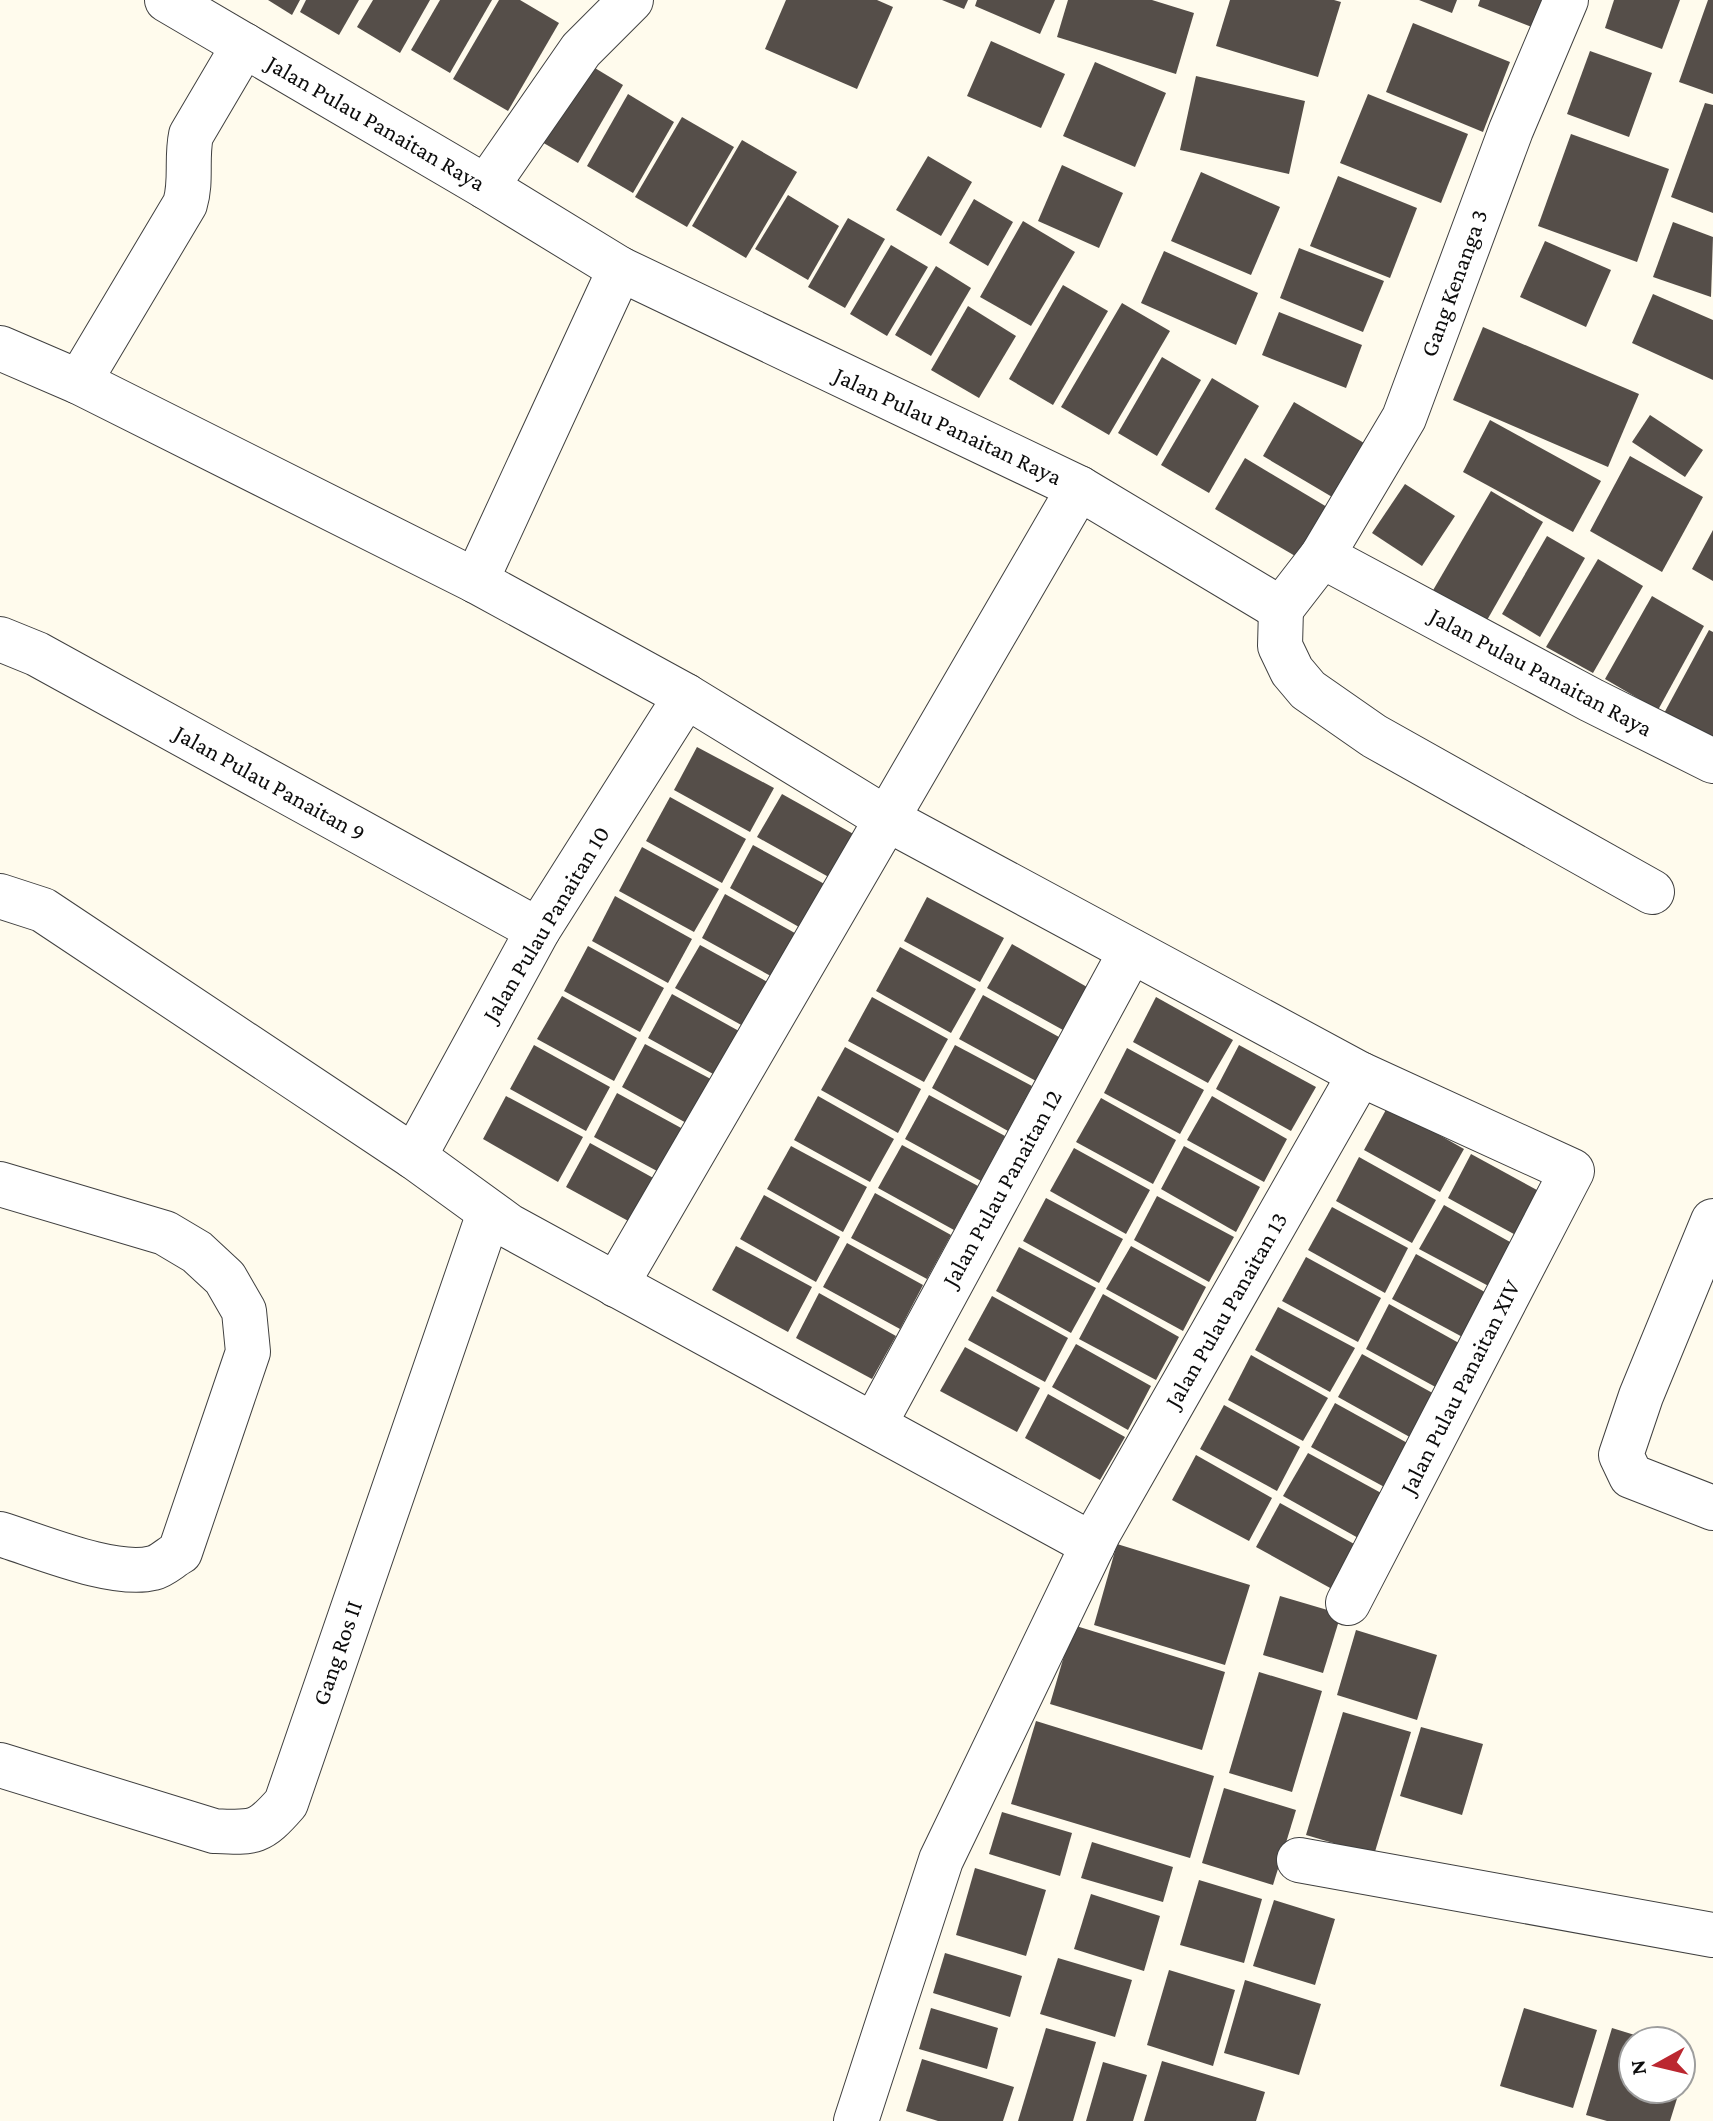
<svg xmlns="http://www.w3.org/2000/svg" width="1713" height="2121" font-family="'Crimson Pro',serif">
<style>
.building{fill:#554e49}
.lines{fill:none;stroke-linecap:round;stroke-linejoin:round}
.minor-casing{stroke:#404040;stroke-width:46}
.minor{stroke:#fff;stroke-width:44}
.labels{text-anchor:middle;stroke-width:8;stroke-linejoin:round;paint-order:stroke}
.street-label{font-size:24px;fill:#0d0d0d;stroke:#fff}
</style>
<rect width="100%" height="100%" fill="#fffbed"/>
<g class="building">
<path d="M 268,0 L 300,0 L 292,15 Z"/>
<path d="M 306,0 L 359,0 L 339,35 L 300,12 Z"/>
<path d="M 373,0 L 430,0 L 400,53 L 357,27 Z"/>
<path d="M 440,0 L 492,0 L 450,73 L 411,50 Z"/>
<path d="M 499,0 L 520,0 L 559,23 L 508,111 L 453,79 Z"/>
<path d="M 786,0 L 877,0 L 893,7 L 857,89 L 765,49 Z"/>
<path d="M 942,0 L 968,0 L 964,9 Z"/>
<path d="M 977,0 L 1055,0 L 1040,34 L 975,6 Z"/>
<path d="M 1068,0 L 1152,0 L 1194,13 L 1176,74 L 1057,37 Z"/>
<path d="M 1230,0 L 1334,0 L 1341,2 L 1318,77 L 1216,46 Z"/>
<path d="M 1419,0 L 1457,0 L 1452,13 Z"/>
<path d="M 1480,0 L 1549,0 L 1537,29 L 1478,6 Z"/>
<path d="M 1614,0 L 1680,0 L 1662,49 L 1605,28 Z"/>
<path d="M 1708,0 L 1713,0 L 1713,94 L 1679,82 Z"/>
<path d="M 1413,23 L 1510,62 L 1483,132 L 1386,92 Z"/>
<path d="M 991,41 L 1065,74 L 1041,128 L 967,96 Z"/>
<path d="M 1590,51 L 1652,73 L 1629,137 L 1567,114 Z"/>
<path d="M 580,59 L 623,85 L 578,163 L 535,138 Z"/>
<path d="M 1095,62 L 1166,93 L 1135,167 L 1063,136 Z"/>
<path d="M 1196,76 L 1305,101 L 1289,174 L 1180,150 Z"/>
<path d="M 628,94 L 674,122 L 633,193 L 587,166 Z"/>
<path d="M 1368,94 L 1468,134 L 1441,203 L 1340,163 Z"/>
<path d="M 1705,103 L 1713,105 L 1713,213 L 1671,197 Z"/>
<path d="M 682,117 L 734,147 L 687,227 L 635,197 Z"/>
<path d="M 1571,134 L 1669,169 L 1637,262 L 1538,226 Z"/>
<path d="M 742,140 L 797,172 L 746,258 L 692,226 Z"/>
<path d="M 928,156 L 972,182 L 941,236 L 896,210 Z"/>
<path d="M 1062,165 L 1123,193 L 1099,248 L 1038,221 Z"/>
<path d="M 1201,172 L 1280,207 L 1251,275 L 1171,241 Z"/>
<path d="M 1338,176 L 1417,208 L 1390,278 L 1310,246 Z"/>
<path d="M 788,195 L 839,226 L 808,280 L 755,249 Z"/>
<path d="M 974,199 L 1013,222 L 988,266 L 949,243 Z"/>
<path d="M 848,218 L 885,239 L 845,308 L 808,287 Z"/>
<path d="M 1023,221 L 1075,252 L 1031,326 L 980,297 Z"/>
<path d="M 1673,222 L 1713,237 L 1711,297 L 1653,277 Z"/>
<path d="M 1545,241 L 1611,270 L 1586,327 L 1520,297 Z"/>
<path d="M 891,245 L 928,267 L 887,336 L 850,314 Z"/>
<path d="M 1299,248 L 1384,281 L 1363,332 L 1280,298 Z"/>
<path d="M 1164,251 L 1258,293 L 1236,345 L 1141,303 Z"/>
<path d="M 936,266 L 971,288 L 931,356 L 895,335 Z"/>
<path d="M 1063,285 L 1108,311 L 1053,405 L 1009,379 Z"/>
<path d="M 1653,294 L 1713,320 L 1713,380 L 1632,343 Z"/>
<path d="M 1122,303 L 1170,331 L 1109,435 L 1061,407 Z"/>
<path d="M 968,306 L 1016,336 L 979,398 L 931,370 Z"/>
<path d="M 1279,312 L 1362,345 L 1346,388 L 1262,355 Z"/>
<path d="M 1483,327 L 1639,394 L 1608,467 L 1453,400 Z"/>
<path d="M 1162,357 L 1201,380 L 1157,456 L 1118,433 Z"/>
<path d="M 1212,378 L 1259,406 L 1209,493 L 1161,465 Z"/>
<path d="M 1294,402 L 1376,450 L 1344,504 L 1263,456 Z"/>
<path d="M 1650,415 L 1703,450 L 1685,477 L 1632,442 Z"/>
<path d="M 1490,420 L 1601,481 L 1573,532 L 1463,472 Z"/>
<path d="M 1630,456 L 1703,497 L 1662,572 L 1590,531 Z"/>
<path d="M 1245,458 L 1332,510 L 1302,560 L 1215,509 Z"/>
<path d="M 1405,484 L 1455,516 L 1422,566 L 1372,533 Z"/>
<path d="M 1491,491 L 1543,522 L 1478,636 L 1425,604 Z"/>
<path d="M 1713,530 L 1713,581 L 1692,569 Z"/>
<path d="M 1547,536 L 1585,558 L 1540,637 L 1502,614 Z"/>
<path d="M 1598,559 L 1643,586 L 1593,673 L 1546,647 Z"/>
<path d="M 1652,596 L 1704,626 L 1658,710 L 1605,679 Z"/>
<path d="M 1709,630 L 1713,632 L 1713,746 L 1662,717 Z"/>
<path d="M 697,747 L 774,788 L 750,832 L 674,790 Z"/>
<path d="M 782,794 L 857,836 L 834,880 L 757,837 Z"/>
<path d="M 670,797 L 746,839 L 722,883 L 646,841 Z"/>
<path d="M 753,845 L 830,887 L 806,931 L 730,888 Z"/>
<path d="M 642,847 L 719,889 L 694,932 L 619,891 Z"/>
<path d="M 725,894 L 802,937 L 778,980 L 702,938 Z"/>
<path d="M 615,896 L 692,939 L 668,983 L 592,941 Z"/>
<path d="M 927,897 L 1004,938 L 980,982 L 904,941 Z"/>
<path d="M 1012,944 L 1087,987 L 1063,1030 L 987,988 Z"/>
<path d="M 700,945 L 775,986 L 752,1031 L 675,988 Z"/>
<path d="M 588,946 L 664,988 L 640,1032 L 564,991 Z"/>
<path d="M 900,947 L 976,989 L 951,1033 L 876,991 Z"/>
<path d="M 672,994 L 748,1036 L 724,1080 L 648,1038 Z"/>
<path d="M 983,995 L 1059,1037 L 1036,1081 L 959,1039 Z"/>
<path d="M 562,996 L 637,1038 L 614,1081 L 537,1039 Z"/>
<path d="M 872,997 L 948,1039 L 924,1082 L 848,1041 Z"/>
<path d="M 1156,997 L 1233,1040 L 1208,1083 L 1133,1042 Z"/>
<path d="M 645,1044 L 722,1085 L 697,1129 L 622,1087 Z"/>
<path d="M 534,1045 L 610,1087 L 586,1131 L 510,1089 Z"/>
<path d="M 955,1045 L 1032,1086 L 1008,1131 L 932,1088 Z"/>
<path d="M 1239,1045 L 1316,1087 L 1291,1131 L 1216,1089 Z"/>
<path d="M 845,1047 L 921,1089 L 898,1133 L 821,1090 Z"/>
<path d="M 1127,1048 L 1204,1090 L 1180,1134 L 1104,1093 Z"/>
<path d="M 617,1093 L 694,1135 L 670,1178 L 594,1137 Z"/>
<path d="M 929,1095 L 1005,1136 L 981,1181 L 905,1139 Z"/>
<path d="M 506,1096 L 583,1137 L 558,1182 L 483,1139 Z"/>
<path d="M 818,1096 L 894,1139 L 870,1182 L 794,1140 Z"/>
<path d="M 1212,1096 L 1287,1139 L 1264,1182 L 1187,1140 Z"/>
<path d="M 1101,1098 L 1176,1140 L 1153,1184 L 1076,1142 Z"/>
<path d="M 1388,1106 L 1464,1149 L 1440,1192 L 1364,1150 Z"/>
<path d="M 590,1143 L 666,1185 L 643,1229 L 566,1187 Z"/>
<path d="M 902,1145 L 978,1186 L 954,1230 L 878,1188 Z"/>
<path d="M 791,1146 L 867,1187 L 843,1232 L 767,1189 Z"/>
<path d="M 1184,1146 L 1260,1187 L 1236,1232 L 1161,1189 Z"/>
<path d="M 1074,1148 L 1150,1190 L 1126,1234 L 1050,1191 Z"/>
<path d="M 1471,1154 L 1548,1196 L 1523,1239 L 1448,1198 Z"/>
<path d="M 1359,1157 L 1436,1200 L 1412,1243 L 1336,1201 Z"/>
<path d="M 875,1193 L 951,1235 L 927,1279 L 851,1238 Z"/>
<path d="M 764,1195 L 840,1237 L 816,1282 L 740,1239 Z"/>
<path d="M 1157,1196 L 1234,1237 L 1209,1282 L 1134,1240 Z"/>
<path d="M 1046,1198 L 1123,1239 L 1099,1283 L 1023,1241 Z"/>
<path d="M 1444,1205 L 1519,1247 L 1496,1290 L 1419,1249 Z"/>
<path d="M 1332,1207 L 1408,1248 L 1385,1293 L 1308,1250 Z"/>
<path d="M 847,1243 L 923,1285 L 900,1329 L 823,1287 Z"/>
<path d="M 736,1246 L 812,1287 L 788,1332 L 712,1290 Z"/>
<path d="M 1131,1246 L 1206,1287 L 1183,1331 L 1106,1289 Z"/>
<path d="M 1019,1247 L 1096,1288 L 1071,1333 L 996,1291 Z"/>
<path d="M 1416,1254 L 1492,1296 L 1468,1340 L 1392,1299 Z"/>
<path d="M 1306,1257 L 1381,1298 L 1358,1342 L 1282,1301 Z"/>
<path d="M 819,1293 L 896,1336 L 872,1379 L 796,1338 Z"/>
<path d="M 1103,1294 L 1179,1337 L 1156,1380 L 1079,1339 Z"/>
<path d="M 992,1296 L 1068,1338 L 1045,1382 L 968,1340 Z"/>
<path d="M 1389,1304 L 1466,1347 L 1441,1390 L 1366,1349 Z"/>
<path d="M 1278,1307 L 1355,1348 L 1330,1392 L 1255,1350 Z"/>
<path d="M 1076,1344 L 1151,1386 L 1128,1430 L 1052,1387 Z"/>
<path d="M 965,1347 L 1040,1388 L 1017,1432 L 940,1391 Z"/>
<path d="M 1362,1354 L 1438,1396 L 1415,1440 L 1338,1397 Z"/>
<path d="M 1251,1355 L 1328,1398 L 1303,1441 L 1228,1400 Z"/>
<path d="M 1048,1394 L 1125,1437 L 1100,1480 L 1025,1438 Z"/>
<path d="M 1335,1403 L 1411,1445 L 1388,1489 L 1311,1447 Z"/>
<path d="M 1224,1405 L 1300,1447 L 1277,1491 L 1200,1449 Z"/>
<path d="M 1308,1453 L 1383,1494 L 1360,1539 L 1283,1496 Z"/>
<path d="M 1196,1455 L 1272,1498 L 1249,1541 L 1172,1500 Z"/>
<path d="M 1280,1503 L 1356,1545 L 1332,1589 L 1256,1547 Z"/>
<path d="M 1117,1544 L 1250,1585 L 1225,1665 L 1094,1625 Z"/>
<path d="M 1280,1596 L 1341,1614 L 1323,1673 L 1263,1655 Z"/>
<path d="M 1073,1625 L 1225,1672 L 1202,1750 L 1050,1704 Z"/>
<path d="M 1356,1630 L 1437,1655 L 1417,1720 L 1337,1695 Z"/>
<path d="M 1259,1672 L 1322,1691 L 1292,1792 L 1229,1773 Z"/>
<path d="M 1343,1712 L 1411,1732 L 1374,1855 L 1306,1835 Z"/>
<path d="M 1036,1721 L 1214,1776 L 1190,1858 L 1011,1804 Z"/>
<path d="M 1421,1727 L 1483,1744 L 1462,1815 L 1400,1796 Z"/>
<path d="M 1224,1788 L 1296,1810 L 1273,1885 L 1202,1863 Z"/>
<path d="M 1002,1812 L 1072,1833 L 1060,1876 L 989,1854 Z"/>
<path d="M 1092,1842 L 1173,1867 L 1163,1902 L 1081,1878 Z"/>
<path d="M 975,1868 L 1046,1890 L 1026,1956 L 956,1935 Z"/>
<path d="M 1199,1880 L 1262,1899 L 1244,1963 L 1180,1945 Z"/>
<path d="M 1091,1894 L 1160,1916 L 1144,1971 L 1074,1949 Z"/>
<path d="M 1274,1900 L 1335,1919 L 1315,1985 L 1253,1966 Z"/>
<path d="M 945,1953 L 1022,1976 L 1010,2017 L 933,1993 Z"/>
<path d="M 1058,1958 L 1132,1980 L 1115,2037 L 1040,2014 Z"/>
<path d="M 1169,1970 L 1235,1990 L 1213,2066 L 1147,2045 Z"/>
<path d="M 1245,1980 L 1321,2004 L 1299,2075 L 1224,2053 Z"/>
<path d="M 931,2008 L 998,2028 L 987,2069 L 919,2049 Z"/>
<path d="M 1524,2008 L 1597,2030 L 1573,2108 L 1500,2086 Z"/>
<path d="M 1046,2028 L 1096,2042 L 1073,2121 L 1018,2121 Z"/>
<path d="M 1612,2028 L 1651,2040 L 1633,2041 L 1633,2089 L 1680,2089 L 1670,2121 L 1607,2121 L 1586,2115 Z"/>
<path d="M 1681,2050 L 1691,2053 L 1682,2083 L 1681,2083 Z"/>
<path d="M 922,2059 L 1014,2087 L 1003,2121 L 938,2121 L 906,2111 Z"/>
<path d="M 1162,2061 L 1265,2092 L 1256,2121 L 1144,2121 Z"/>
<path d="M 1103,2062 L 1147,2075 L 1133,2121 L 1086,2121 Z"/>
</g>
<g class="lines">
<defs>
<g id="minor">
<path d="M 167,0 L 486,187 L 620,269 L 1079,488 L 1281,609"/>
<path d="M 486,187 L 581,50 L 631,0"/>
<path d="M 0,348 L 79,382 L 476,581 L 686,696 L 887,819 L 1360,1074 L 1572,1171 L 1348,1603"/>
<path d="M 79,382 L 185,204 C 192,181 186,159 191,135 L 244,45"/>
<path d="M 1322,556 L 1591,700 L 1713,761"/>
<path d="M 476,581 L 620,269"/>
<path d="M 1281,609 L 1322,556 L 1404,418 L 1511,130 L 1566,0"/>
<path d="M 1281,609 L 1280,646 L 1292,671 L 1308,690 L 1374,736 L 1652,892"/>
<path d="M 0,639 L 37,654 L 538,930"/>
<path d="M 0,896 L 43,910 L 414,1157 L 509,1226 L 1093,1545"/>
<path d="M 414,1157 L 538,930 L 686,696"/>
<path d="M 0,1184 L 165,1233 L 197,1252 L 225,1278 L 244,1311 L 248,1352 L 180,1552 C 171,1557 162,1566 153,1568 C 114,1578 39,1546 0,1534"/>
<path d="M 1713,1221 L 1641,1396 L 1621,1455 L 1631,1476 L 1713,1508"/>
<path d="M 616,1285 L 1079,488"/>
<path d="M 874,1425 L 1131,951"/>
<path d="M 0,1765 L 214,1831 C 254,1833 259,1834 286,1803 L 489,1213"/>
<path d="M 1299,1860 L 1713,1935"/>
<path d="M 856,2121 L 941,1860 L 1099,1532 L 1360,1074"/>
</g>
</defs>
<use href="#minor" class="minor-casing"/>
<use href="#minor" class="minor"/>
</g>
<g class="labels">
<g class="street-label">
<text transform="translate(376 123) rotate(30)" y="8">Jalan Pulau Panaitan Raya</text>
<text transform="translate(1454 283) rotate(-70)" y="8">Gang Kenanga 3</text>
<text transform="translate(948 426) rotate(25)" y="8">Jalan Pulau Panaitan Raya</text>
<text transform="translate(1541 672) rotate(28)" y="8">Jalan Pulau Panaitan Raya</text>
<text transform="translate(270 783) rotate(29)" y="8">Jalan Pulau Panaitan 9</text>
<text transform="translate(546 924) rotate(-59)" y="8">Jalan Pulau Panaitan 10</text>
<text transform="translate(1002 1188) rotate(-61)" y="8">Jalan Pulau Panaitan 12</text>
<text transform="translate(1226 1310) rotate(-60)" y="8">Jalan Pulau Panaitan 13</text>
<text transform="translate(1460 1387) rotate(-63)" y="8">Jalan Pulau Panaitan XIV</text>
<text transform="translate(337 1653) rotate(-71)" y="8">Gang Ros II</text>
</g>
</g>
<g transform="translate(1657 2065) rotate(262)"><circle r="38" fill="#ffffff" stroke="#9e9e9e" stroke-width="2"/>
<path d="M0-6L14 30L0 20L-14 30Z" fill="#bb2730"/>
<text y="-12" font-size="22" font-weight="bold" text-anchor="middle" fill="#0d0d0d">N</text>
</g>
</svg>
